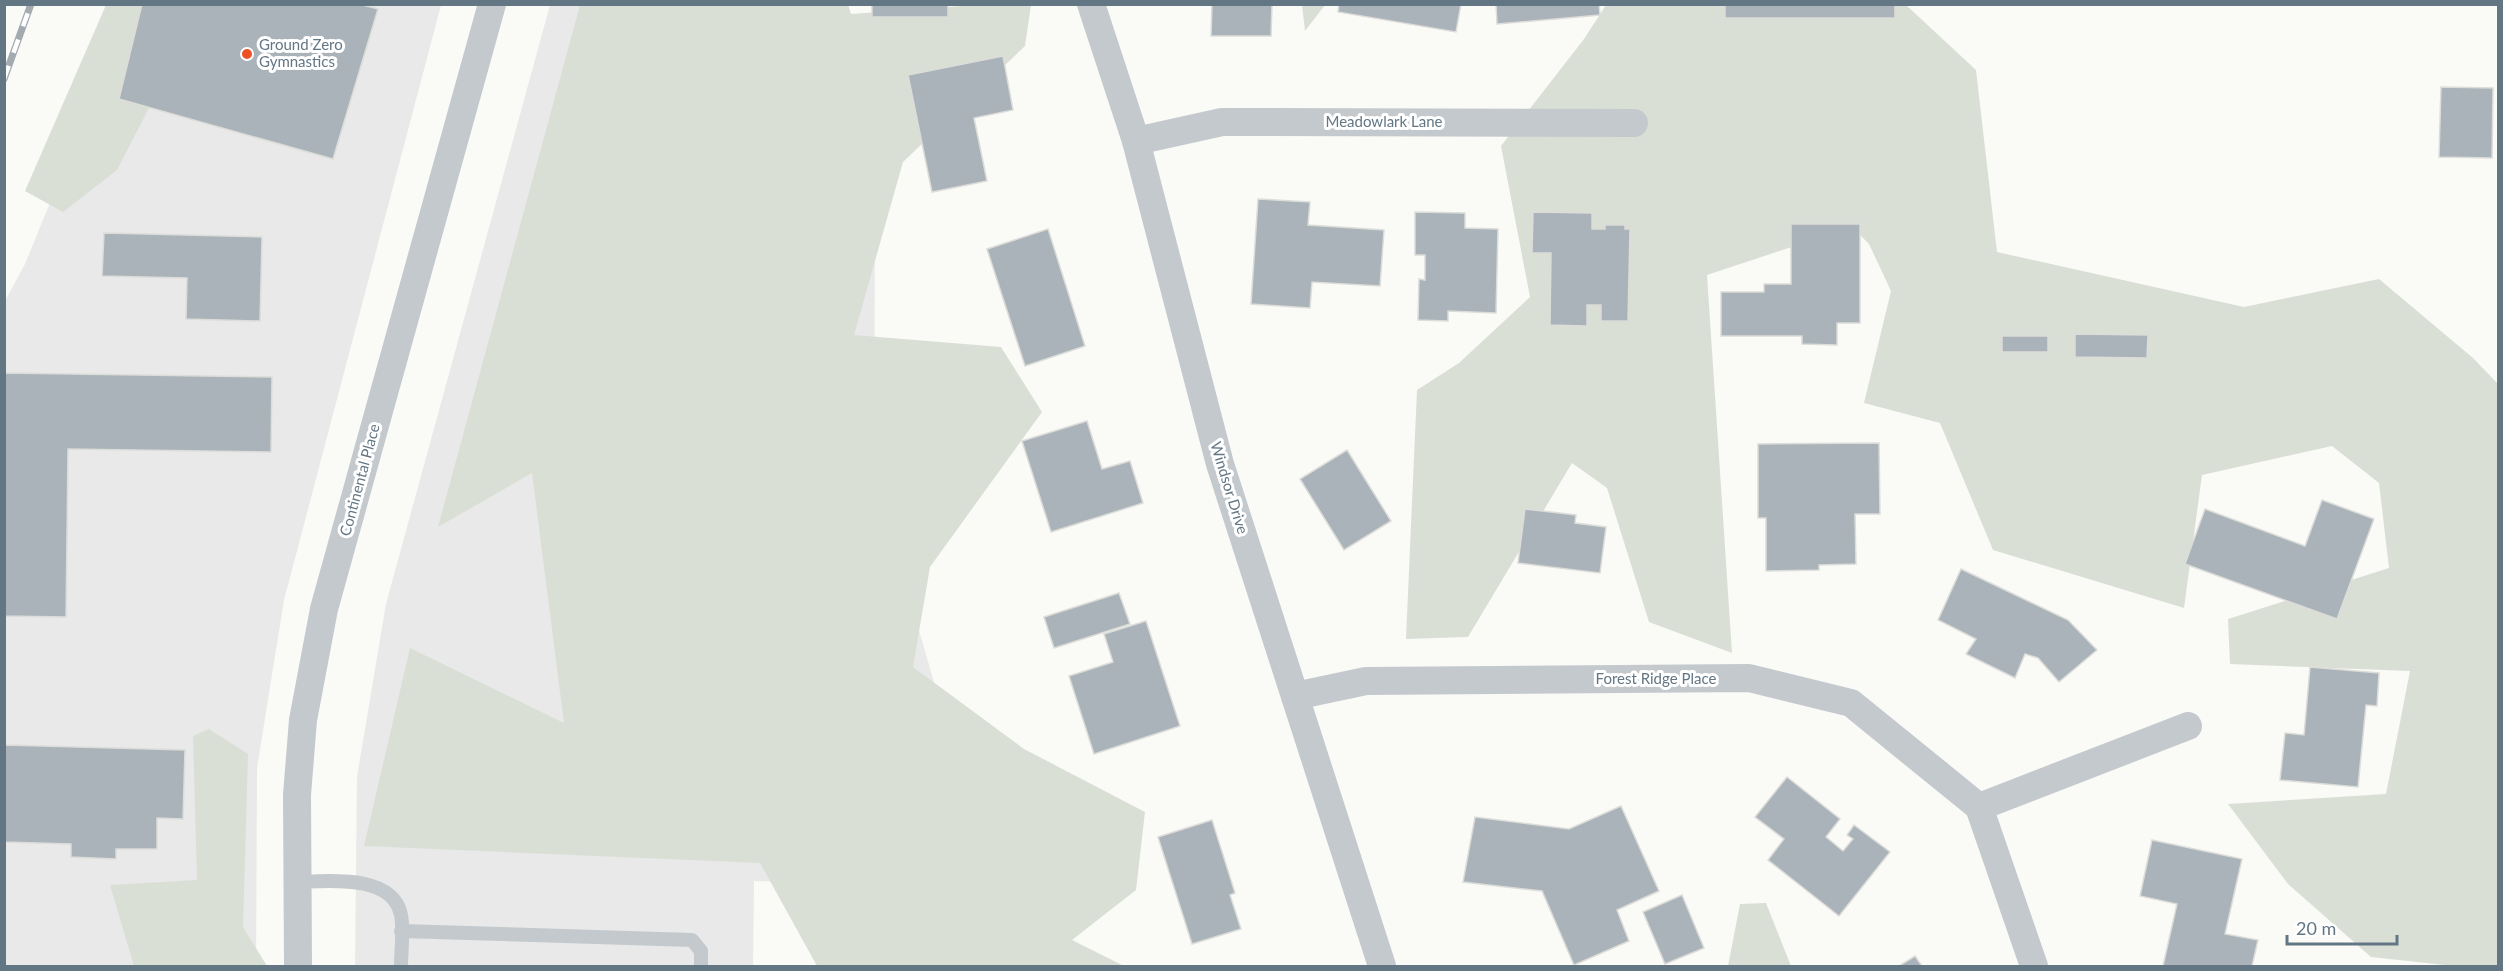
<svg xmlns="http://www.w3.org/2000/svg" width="2503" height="971" font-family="Lato,sans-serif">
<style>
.built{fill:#e8e9e8}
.green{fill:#dadfd6}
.building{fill:#a9b3b9;stroke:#dcdcd9;stroke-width:1.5}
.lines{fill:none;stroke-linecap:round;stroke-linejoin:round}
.service{stroke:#c4c9cd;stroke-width:14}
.minor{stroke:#c4c9cd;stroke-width:28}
.rail-casing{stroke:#a3abb1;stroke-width:7}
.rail{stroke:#fff;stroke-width:4.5;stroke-dasharray:14;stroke-linecap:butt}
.poi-dot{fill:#ec5025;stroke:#fff;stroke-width:2}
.labels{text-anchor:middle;stroke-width:6;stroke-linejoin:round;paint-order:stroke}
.poi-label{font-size:15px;fill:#637684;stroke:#fff;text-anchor:start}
.street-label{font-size:15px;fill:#637684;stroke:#fff}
</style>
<rect width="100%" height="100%" fill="#fafaf7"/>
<g class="built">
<path d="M 131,5 L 441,5 L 284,600 L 257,768 L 256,966 L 5,966 L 4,303 L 25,264 Z"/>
<path d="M 550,5 L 818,5 L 875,200 L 874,476 L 993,885 L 754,881 L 753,966 L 355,966 L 357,777 L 386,604 Z"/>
</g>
<g class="green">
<path d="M 848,4 L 851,14 L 975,5 L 1031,5 L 1025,46 L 903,162 L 854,335 L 1001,347 L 1042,412 L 930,567 L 913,667 L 1024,749 L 1145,812 L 1136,890 L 1072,940 L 1124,966 L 817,966 L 760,863 L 364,846 L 410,648 L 564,723 L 532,473 L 438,527 L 580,5 Z"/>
<path d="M 106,5 L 202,5 L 117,170 L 63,212 L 25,191 Z"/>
<path d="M 1302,5 L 1325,5 L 1305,31 Z"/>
<path d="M 1606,5 L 1906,5 L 1976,70 L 1997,252 L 2244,307 L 2379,279 L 2473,358 L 2498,384 L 2498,966 L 2454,966 L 2371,957 L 2288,884 L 2228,804 L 2386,794 L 2410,671 L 2230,664 L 2228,619 L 2389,568 L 2379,483 L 2332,446 L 2202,475 L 2184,608 L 1993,550 L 1940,423 L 1864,403 L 1891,291 L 1869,244 L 1852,227 L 1707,275 L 1732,653 L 1649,622 L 1607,488 L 1572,463 L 1468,637 L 1406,639 L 1417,390 L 1459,363 L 1530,297 L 1501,146 L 1584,39 Z"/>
<path d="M 209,729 L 248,754 L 243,927 L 267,966 L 134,966 L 110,885 L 197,880 L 193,736 Z"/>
<path d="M 1766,903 L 1791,966 L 1728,966 L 1740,904 Z"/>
</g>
<g class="building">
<path d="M 142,4 L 359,4 L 378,9 L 333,159 L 119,99 Z"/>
<rect x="872" y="4" width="76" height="13"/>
<path d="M 1212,4 L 1272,4 L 1271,36 L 1211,36 Z"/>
<path d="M 1339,4 L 1461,4 L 1456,32 L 1338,12 Z"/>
<path d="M 1496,4 L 1599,4 L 1600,15 L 1497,24 Z"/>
<rect x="1725" y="4" width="170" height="14"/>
<path d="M 1003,56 L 1013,110 L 974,118 L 987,181 L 932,192 L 908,75 Z"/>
<path d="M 2441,87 L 2493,88 L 2492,158 L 2439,157 Z"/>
<path d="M 1258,199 L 1310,202 L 1308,225 L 1384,230 L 1380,286 L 1312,282 L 1310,308 L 1251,304 Z"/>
<path d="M 1415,212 L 1465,213 L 1465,228 L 1498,229 L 1496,313 L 1448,311 L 1448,321 L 1418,320 L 1419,279 L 1425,280 L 1425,255 L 1415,255 Z"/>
<path d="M 1533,212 L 1592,213 L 1592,229 L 1605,229 L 1605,225 L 1625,225 L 1625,229 L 1630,229 L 1628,321 L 1601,321 L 1601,305 L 1587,305 L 1587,326 L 1550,325 L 1551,253 L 1532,253 Z"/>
<path d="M 1791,224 L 1860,224 L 1860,323 L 1837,323 L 1837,345 L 1802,344 L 1802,336 L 1721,336 L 1721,292 L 1764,292 L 1764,284 L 1791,284 Z"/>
<path d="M 1048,229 L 1085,346 L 1025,366 L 987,249 Z"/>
<path d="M 104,233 L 262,237 L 260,321 L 186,319 L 187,278 L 102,276 Z"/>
<path d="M 2075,334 L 2148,335 L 2147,358 L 2075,357 Z"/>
<rect x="2002" y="336" width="46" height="16"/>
<path d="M 4,373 L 272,377 L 271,452 L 68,449 L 66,617 L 4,616 Z"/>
<path d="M 1087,421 L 1102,469 L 1130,461 L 1143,503 L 1051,532 L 1022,441 Z"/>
<path d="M 1879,443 L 1880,514 L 1855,514 L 1856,564 L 1819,565 L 1819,570 L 1766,571 L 1766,518 L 1758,518 L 1758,444 Z"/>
<path d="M 1347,450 L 1391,521 L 1344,550 L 1300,479 Z"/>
<path d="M 2322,500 L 2374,519 L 2337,619 L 2185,564 L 2205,509 L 2305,546 Z"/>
<path d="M 1525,509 L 1576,515 L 1575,523 L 1606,527 L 1600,573 L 1518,563 Z"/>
<path d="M 1961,569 L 2068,620 L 2097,650 L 2059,682 L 2038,658 L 2025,654 L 2015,678 L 1966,654 L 1976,639 L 1938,620 Z"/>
<path d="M 1119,593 L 1130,624 L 1054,648 L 1044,617 Z"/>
<path d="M 1146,621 L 1180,726 L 1094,754 L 1069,676 L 1113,662 L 1104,634 Z"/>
<path d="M 2310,667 L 2379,673 L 2377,706 L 2366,705 L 2358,787 L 2280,780 L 2285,733 L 2304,735 Z"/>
<path d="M 5,745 L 185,750 L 183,819 L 157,818 L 157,849 L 116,849 L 116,859 L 71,857 L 71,844 L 4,842 Z"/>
<path d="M 1787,777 L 1840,819 L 1826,837 L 1843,851 L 1853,839 L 1847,835 L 1854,825 L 1890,852 L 1839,916 L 1768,860 L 1784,839 L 1755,817 Z"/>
<path d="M 1621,806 L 1659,891 L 1617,910 L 1629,941 L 1574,965 L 1542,891 L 1463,882 L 1475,817 L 1569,829 Z"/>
<path d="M 1212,820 L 1235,893 L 1230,895 L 1241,929 L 1192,944 L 1158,837 Z"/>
<path d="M 2152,840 L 2242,859 L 2225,934 L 2258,940 L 2252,966 L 2163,966 L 2177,904 L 2140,896 Z"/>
<path d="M 1682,895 L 1704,948 L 1665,964 L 1643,912 Z"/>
<path d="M 1915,956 L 1922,966 L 1899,966 Z"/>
</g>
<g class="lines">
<g class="service">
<path d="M 299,882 C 329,881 393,874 401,915 C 404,931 401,950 401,966"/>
<path d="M 401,931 L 692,940 L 701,951 L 701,966"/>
</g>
<g class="minor">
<path d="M 1091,4 L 1136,141 L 1220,464 L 1382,966"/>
<path d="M 1136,141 L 1222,122 L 1634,123"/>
<path d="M 1295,696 L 1366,681 L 1749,678 L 1851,703 L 1979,807 L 2034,966"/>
<path d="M 1979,807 L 2188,726"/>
<path d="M 298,966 L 297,795 L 303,720 L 324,609 L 492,4"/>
</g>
<defs>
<path id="rail" d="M 4,79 L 31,4"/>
</defs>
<use href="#rail" class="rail-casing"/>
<use href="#rail" class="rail"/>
</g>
<circle class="poi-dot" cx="247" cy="54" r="6"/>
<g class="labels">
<g class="poi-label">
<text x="259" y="50">Ground Zero<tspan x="259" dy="17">Gymnastics</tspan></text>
</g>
<g class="street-label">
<text x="1384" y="127">Meadowlark Lane</text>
<text transform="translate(360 480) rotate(-75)" y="5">Continental Place</text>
<text transform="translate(1229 488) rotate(73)" y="5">Windsor Drive</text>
<text x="1656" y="684">Forest Ridge Place</text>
</g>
</g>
<rect width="2503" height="971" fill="none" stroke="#637684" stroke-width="12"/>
<path d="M2287 935v9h110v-9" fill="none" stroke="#637684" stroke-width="3"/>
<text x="2296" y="935" font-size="18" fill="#637684" stroke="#ffffff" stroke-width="4.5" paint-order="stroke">20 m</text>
</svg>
